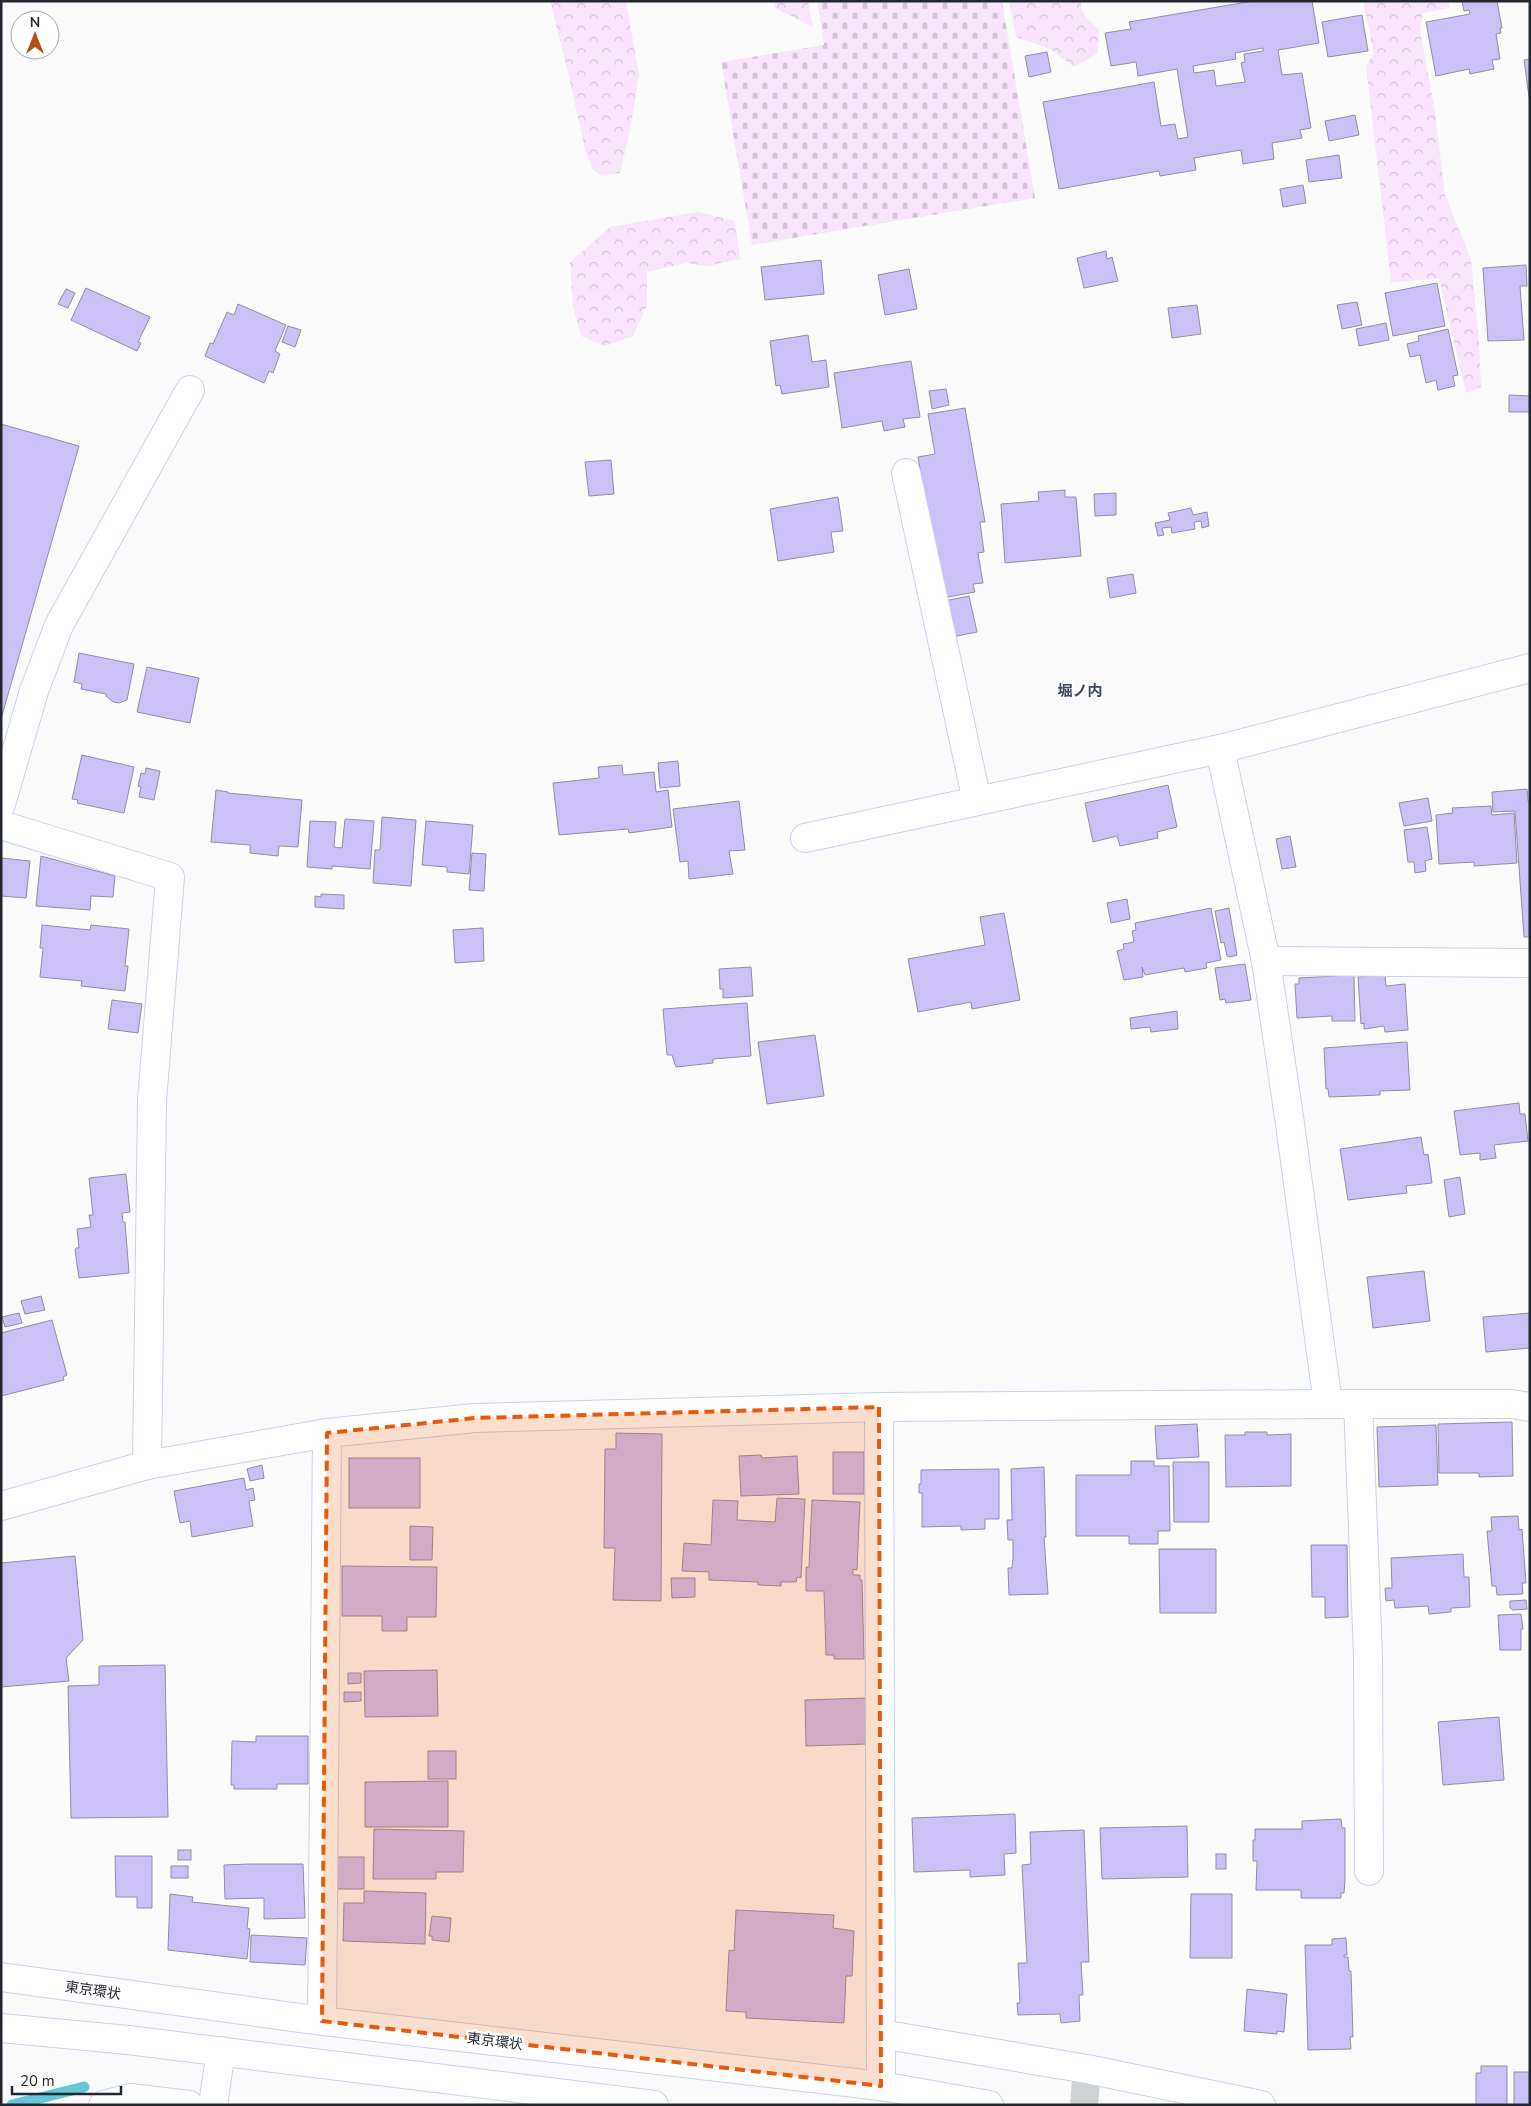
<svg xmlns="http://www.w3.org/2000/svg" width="1531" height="2106" font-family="'Nunito Sans','Noto Sans JP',sans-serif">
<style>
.forest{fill:url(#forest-crowns)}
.cemetery{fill:url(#cemetery-stones)}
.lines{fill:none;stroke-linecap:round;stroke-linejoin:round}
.stream{stroke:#65c7d7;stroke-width:11}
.building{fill:#cbc1f7;stroke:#928da6;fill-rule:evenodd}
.minor-tunnel{stroke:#d0d1d2;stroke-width:28;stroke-dasharray:28 14;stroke-linecap:butt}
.minor-casing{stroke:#c7d3ec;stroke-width:30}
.trunk-casing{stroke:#c7d3ec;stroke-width:30}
.minor{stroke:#fff;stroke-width:28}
.trunk{stroke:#fff;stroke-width:28}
.marked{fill:#e8590c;fill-opacity:0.2;stroke:#e8590c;stroke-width:4;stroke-dasharray:10 6;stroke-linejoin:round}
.labels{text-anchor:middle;stroke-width:5;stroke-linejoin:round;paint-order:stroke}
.street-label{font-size:14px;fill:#232730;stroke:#fff}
.neighbourhood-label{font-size:15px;font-weight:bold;fill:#3e475b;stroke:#fff}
</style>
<defs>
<pattern id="forest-crowns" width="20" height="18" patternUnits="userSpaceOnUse" patternTransform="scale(1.25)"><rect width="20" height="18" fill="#f8e5fb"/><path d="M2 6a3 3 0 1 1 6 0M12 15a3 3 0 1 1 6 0" fill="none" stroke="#d4c4d7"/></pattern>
<pattern id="cemetery-stones" width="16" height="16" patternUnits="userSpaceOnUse" patternTransform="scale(1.25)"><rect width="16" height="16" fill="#f8e5fb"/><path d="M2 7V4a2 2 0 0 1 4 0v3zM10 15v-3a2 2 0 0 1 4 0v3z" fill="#d4c4d7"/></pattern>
</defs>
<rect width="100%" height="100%" fill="#fbfbfb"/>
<g class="forest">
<path d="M 550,1 L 626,1 L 639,75 L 630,131 L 620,173 L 602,176 L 592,169 L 585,150 L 567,68 Z"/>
<path d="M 774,1 L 808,1 L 813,27 L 775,8 Z"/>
<path d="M 1009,1 L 1081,1 C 1079,13 1092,23 1099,30 L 1098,53 L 1074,67 L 1050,49 L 1016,37 Z"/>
<path d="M 1363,1 L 1449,1 L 1449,8 L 1423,13 L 1420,30 L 1435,112 L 1445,195 L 1471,259 L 1479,341 L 1481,387 L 1466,393 L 1439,279 L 1391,282 L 1366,66 L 1374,53 Z"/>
<path d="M 698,212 L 735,221 L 740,259 L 707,266 L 686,263 L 647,272 L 647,305 L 633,336 L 605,346 L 581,336 L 573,306 L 570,263 L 610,227 Z"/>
</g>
<path class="cemetery" d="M 817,1 L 1002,1 L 1035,198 L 752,245 L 721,62 L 824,45 Z"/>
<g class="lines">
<path class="stream" d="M 12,2105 L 84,2087"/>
</g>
<g class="building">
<path d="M 1253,1 L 1312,1 L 1319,43 L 1278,50 L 1282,75 L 1302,73 L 1311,128 L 1300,130 L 1302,138 L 1272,143 L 1274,159 L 1243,164 L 1241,150 L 1194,158 L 1196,170 L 1160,176 L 1159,171 L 1059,189 L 1043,102 L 1154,82 L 1161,126 L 1175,124 L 1178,139 L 1188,137 L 1177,69 L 1138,76 L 1136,62 L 1111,66 L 1105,33 L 1131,29 L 1129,22 ZM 1263,48 L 1263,51 L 1244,54 L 1245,62 L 1241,63 L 1245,82 L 1216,86 L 1214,70 L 1194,73 L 1193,66 L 1236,59 L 1235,53 Z"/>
<path d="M 1462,1 L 1497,1 L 1502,28 L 1500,28 L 1501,33 L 1496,34 L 1500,59 L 1492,60 L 1494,69 L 1470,74 L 1469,69 L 1436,76 L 1426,22 L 1470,14 L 1469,10 L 1464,11 Z"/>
<path d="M 1362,15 L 1368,51 L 1328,57 L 1322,22 Z"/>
<path d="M 1047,52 L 1051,72 L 1029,77 L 1025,56 Z"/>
<path d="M 1530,59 L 1530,104 L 1524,60 Z"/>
<path d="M 1355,115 L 1359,135 L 1329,141 L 1325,121 Z"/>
<path d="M 1339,155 L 1342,178 L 1309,182 L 1306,160 Z"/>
<path d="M 1303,185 L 1306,203 L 1283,207 L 1280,189 Z"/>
<path d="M 1106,251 L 1107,259 L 1112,257 L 1118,281 L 1084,288 L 1077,258 Z"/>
<path d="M 821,260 L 824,294 L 765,300 L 761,267 Z"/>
<path d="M 1526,265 L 1527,286 L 1520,286 L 1524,340 L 1488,341 L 1483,268 Z"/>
<path d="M 909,269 L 917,309 L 885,315 L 878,275 Z"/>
<path d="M 1437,283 L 1445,326 L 1393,336 L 1385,293 Z"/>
<path d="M 86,288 L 150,317 L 138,342 L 141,343 L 137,351 L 71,320 Z"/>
<path d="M 66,289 L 75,293 L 68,308 L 58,304 Z"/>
<path d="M 1357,302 L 1362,325 L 1342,329 L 1337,305 Z"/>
<path d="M 238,304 L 286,325 L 275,351 L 280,354 L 273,373 L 269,371 L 264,383 L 205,356 L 210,343 L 213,344 L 227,312 L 234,315 Z"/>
<path d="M 1197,305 L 1201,334 L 1172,338 L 1168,308 Z"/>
<path d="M 1386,323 L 1389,340 L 1359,346 L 1356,329 Z"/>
<path d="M 288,326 L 301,330 L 295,347 L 282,342 Z"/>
<path d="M 1448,329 L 1458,375 L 1453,376 L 1455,386 L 1438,390 L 1436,380 L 1426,383 L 1420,355 L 1410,357 L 1407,344 L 1419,341 L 1418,336 Z"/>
<path d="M 808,335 L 812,362 L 826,360 L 829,387 L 782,394 L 780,385 L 776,386 L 770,341 Z"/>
<path d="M 911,361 L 920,417 L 903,419 L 905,427 L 884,431 L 882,421 L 842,428 L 834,373 Z"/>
<path d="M 946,389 L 949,405 L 932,409 L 929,391 Z"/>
<path d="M 1509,395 L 1530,396 L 1530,412 L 1509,412 Z"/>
<path d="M 965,408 L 985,522 L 980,522 L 984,552 L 978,553 L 983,583 L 973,584 L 975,592 L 943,598 L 918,457 L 935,454 L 928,414 Z"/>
<path d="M 1,424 L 79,446 L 1,719 Z"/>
<path d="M 611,460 L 614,494 L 589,496 L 585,462 Z"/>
<path d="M 1065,490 L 1065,497 L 1076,497 L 1081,556 L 1005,563 L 1001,504 L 1039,501 L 1038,492 Z"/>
<path d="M 1116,493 L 1116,515 L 1095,516 L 1094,494 Z"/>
<path d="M 838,497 L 843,531 L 831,532 L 834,552 L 778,561 L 770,509 Z"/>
<path d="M 1191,508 L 1193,515 L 1207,512 L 1209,526 L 1202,528 L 1201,521 L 1194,522 L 1195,529 L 1172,533 L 1171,527 L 1162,528 L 1164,535 L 1158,536 L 1155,523 L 1170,520 L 1168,513 Z"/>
<path d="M 1133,574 L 1136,593 L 1110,598 L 1107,578 Z"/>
<path d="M 969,596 L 977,632 L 952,637 L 944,601 Z"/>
<path d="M 79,653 L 134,664 L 127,700 L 119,703 L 113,702 L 106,696 L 106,694 L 81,689 L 82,684 L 74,682 Z"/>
<path d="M 147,667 L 199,678 L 190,723 L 137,712 Z"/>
<path d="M 82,755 L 134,767 L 124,813 L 77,803 L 78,800 L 72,799 Z"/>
<path d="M 678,761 L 680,786 L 660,788 L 658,763 Z"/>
<path d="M 622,765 L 623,775 L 654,772 L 656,792 L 668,790 L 672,827 L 629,833 L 628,829 L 559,835 L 553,783 L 599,778 L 598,767 Z"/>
<path d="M 146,768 L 160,771 L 154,800 L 139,797 L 141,787 L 138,786 L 141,773 L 145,774 Z"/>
<path d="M 1168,785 L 1177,827 L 1157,832 L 1158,838 L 1120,846 L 1117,836 L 1093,842 L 1085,803 Z"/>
<path d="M 1527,789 L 1528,801 L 1530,801 L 1530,937 L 1524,937 L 1515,811 L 1493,812 L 1492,792 Z"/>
<path d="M 216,790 L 228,792 L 228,793 L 302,800 L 298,847 L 279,846 L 278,856 L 250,853 L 250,845 L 211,842 Z"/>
<path d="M 1428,798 L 1432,821 L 1404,826 L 1399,803 Z"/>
<path d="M 739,801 L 745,850 L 729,851 L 733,874 L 689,879 L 688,861 L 680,862 L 673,809 Z"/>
<path d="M 1491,806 L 1492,815 L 1514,813 L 1517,863 L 1474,866 L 1474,862 L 1439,864 L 1436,815 L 1453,813 L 1452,808 Z"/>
<path d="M 382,817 L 416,820 L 411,886 L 373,883 L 375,850 L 380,850 Z"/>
<path d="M 345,819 L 374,821 L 370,869 L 332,866 L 332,869 L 307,867 L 310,821 L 336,822 L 334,847 L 342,848 Z"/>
<path d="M 426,821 L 473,825 L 469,874 L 447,872 L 447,867 L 422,865 Z"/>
<path d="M 1427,827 L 1432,859 L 1425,861 L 1426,871 L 1415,873 L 1414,862 L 1408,862 L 1404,830 Z"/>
<path d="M 1290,836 L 1296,867 L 1282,869 L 1276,839 Z"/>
<path d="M 1,852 L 2,858 L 30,861 L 26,898 L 1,896 Z"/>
<path d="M 472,853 L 486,854 L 484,891 L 469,890 Z"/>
<path d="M 41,856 L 115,876 L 113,897 L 91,896 L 90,910 L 36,906 Z"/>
<path d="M 321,894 L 344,895 L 344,909 L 315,907 L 315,896 L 321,897 Z"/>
<path d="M 1127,899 L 1130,919 L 1111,923 L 1107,903 Z"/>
<path d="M 1211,908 L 1221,960 L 1206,963 L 1207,968 L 1185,972 L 1184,968 L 1145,975 L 1142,967 L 1143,977 L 1124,980 L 1117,951 L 1124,949 L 1123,944 L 1134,942 L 1132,931 L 1136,930 L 1135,923 Z"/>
<path d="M 1229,908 L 1237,955 L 1230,957 L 1227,956 L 1224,942 L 1221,943 L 1215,911 Z"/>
<path d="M 1004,913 L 1020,1000 L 972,1009 L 971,1002 L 918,1012 L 908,959 L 985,945 L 980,917 Z"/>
<path d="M 42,925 L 90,930 L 91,925 L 129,929 L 125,966 L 128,966 L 125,991 L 81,986 L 82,981 L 40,977 L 43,948 L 40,948 Z"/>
<path d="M 483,928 L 484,961 L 455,963 L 453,930 Z"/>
<path d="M 1245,964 L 1251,1000 L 1226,1003 L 1225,999 L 1220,1000 L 1215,968 Z"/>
<path d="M 751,967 L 753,996 L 723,998 L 723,989 L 720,989 L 719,969 Z"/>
<path d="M 1354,975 L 1355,1021 L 1332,1021 L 1332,1016 L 1297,1018 L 1295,984 L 1299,984 L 1299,978 Z"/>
<path d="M 1385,975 L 1386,986 L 1405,984 L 1408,1030 L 1385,1032 L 1384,1026 L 1364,1029 L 1364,1023 L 1361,1024 L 1358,977 Z"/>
<path d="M 112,1000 L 142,1004 L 138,1033 L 108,1029 Z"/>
<path d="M 747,1003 L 751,1056 L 713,1059 L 713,1063 L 676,1067 L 672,1055 L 667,1055 L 663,1009 Z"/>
<path d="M 1177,1011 L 1178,1029 L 1151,1032 L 1150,1027 L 1131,1029 L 1130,1018 Z"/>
<path d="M 815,1035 L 824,1096 L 767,1104 L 758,1042 Z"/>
<path d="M 1407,1042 L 1410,1090 L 1380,1091 L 1380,1095 L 1329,1097 L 1328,1089 L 1326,1089 L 1324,1048 Z"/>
<path d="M 1519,1103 L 1520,1114 L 1525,1114 L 1528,1141 L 1494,1145 L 1496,1158 L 1480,1160 L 1480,1153 L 1460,1155 L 1454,1111 Z"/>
<path d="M 1421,1137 L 1424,1155 L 1428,1154 L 1432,1183 L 1406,1186 L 1407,1193 L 1348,1200 L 1340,1149 Z"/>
<path d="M 126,1174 L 130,1212 L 122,1213 L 123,1222 L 125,1222 L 129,1273 L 79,1278 L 75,1250 L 76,1248 L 79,1248 L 77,1229 L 91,1227 L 89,1215 L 93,1215 L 89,1178 Z"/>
<path d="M 1460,1177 L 1465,1214 L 1449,1217 L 1444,1180 Z"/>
<path d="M 1424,1271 L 1430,1321 L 1373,1328 L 1367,1277 Z"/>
<path d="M 41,1296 L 45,1310 L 25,1314 L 21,1301 Z"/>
<path d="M 19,1313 L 22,1323 L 5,1327 L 2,1317 Z"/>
<path d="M 1530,1313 L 1530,1348 L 1486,1352 L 1483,1317 Z"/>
<path d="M 52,1320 L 67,1375 L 63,1377 L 64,1380 L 1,1396 L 1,1333 Z"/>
<path d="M 1512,1422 L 1513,1476 L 1479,1477 L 1479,1473 L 1439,1473 L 1438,1424 Z"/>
<path d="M 1197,1424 L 1199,1457 L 1157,1459 L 1155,1426 Z"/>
<path d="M 1436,1425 L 1438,1485 L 1379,1487 L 1377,1427 Z"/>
<path d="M 1245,1432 L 1267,1432 L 1267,1435 L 1291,1434 L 1291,1486 L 1226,1487 L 1225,1435 L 1245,1435 Z"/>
<path d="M 616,1433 L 662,1434 L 661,1601 L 613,1600 L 615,1548 L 604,1548 L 605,1449 L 616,1449 Z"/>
<rect x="833" y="1452" width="31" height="42"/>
<path d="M 761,1455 L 762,1458 L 797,1456 L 799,1494 L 741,1496 L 739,1456 Z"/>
<rect x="349" y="1458" width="71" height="50"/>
<path d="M 1131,1461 L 1154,1461 L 1154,1466 L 1169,1466 L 1170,1531 L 1158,1531 L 1158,1544 L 1129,1544 L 1129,1536 L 1076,1536 L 1076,1475 L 1131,1475 Z"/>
<path d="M 1173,1462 L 1209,1462 L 1209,1522 L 1174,1522 Z"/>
<path d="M 262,1465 L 264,1478 L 250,1481 L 247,1469 Z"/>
<path d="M 1044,1467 L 1046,1537 L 1044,1537 L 1048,1594 L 1009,1595 L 1008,1568 L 1012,1568 L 1013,1558 L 1013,1540 L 1008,1540 L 1007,1520 L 1012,1520 L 1011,1469 Z"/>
<path d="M 999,1469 L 999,1519 L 985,1519 L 985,1529 L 961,1530 L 961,1526 L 922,1527 L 922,1493 L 919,1493 L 919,1484 L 921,1484 L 921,1470 Z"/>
<path d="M 244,1478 L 246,1490 L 253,1488 L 255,1500 L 249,1501 L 253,1526 L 192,1537 L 190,1521 L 180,1523 L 174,1491 Z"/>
<path d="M 777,1498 L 805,1499 L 801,1578 L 797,1577 L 796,1582 L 781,1582 L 781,1586 L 758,1585 L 758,1582 L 709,1580 L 709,1572 L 682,1571 L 684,1543 L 711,1545 L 713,1500 L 738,1501 L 737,1520 L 775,1522 Z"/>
<path d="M 812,1500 L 860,1502 L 857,1570 L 853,1569 L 853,1575 L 860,1575 L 860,1580 L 862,1580 L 864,1659 L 834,1659 L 834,1655 L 826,1655 L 824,1591 L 806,1591 L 806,1567 L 809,1567 Z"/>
<path d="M 1518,1516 L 1519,1530 L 1522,1529 L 1526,1583 L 1522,1583 L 1523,1594 L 1497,1595 L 1496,1586 L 1492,1586 L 1487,1531 L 1492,1531 L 1491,1517 Z"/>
<path d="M 410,1526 L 433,1527 L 432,1560 L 410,1560 Z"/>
<path d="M 1311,1545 L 1347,1545 L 1348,1617 L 1325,1618 L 1325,1597 L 1312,1597 Z"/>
<path d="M 1159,1549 L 1216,1549 L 1216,1613 L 1160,1613 Z"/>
<path d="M 1463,1554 L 1464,1577 L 1469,1577 L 1470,1607 L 1451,1608 L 1451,1612 L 1429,1614 L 1428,1606 L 1395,1608 L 1394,1600 L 1386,1601 L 1385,1588 L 1392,1588 L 1391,1558 Z"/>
<path d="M 75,1556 L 83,1640 L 66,1658 L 69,1681 L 1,1687 L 1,1563 Z"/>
<path d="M 342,1566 L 437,1567 L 436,1617 L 407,1617 L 407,1631 L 382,1631 L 382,1616 L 342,1616 Z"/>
<path d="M 671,1578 L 695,1578 L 695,1597 L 672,1598 Z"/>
<path d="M 1526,1600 L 1527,1609 L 1513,1610 L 1510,1608 L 1510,1601 Z"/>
<path d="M 1521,1614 L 1523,1629 L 1521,1629 L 1521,1650 L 1500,1650 L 1498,1615 Z"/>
<path d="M 165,1665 L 168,1817 L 71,1818 L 68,1686 L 99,1685 L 99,1666 Z"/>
<path d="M 437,1670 L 438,1716 L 365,1717 L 364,1671 Z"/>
<path d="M 348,1673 L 361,1673 L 361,1683 L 348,1684 Z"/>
<path d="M 344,1692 L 361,1692 L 361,1701 L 344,1702 Z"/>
<path d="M 866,1698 L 867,1744 L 806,1746 L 805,1700 Z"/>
<path d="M 1499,1717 L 1504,1780 L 1443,1785 L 1438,1722 Z"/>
<path d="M 256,1736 L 308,1736 L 308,1784 L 277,1784 L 277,1789 L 234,1789 L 234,1785 L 231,1785 L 232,1741 L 256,1742 Z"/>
<rect x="428" y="1751" width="28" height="28"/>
<path d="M 448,1781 L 448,1827 L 365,1827 L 365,1782 Z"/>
<path d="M 1015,1814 L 1016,1853 L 1004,1854 L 1005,1875 L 970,1877 L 970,1870 L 914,1872 L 912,1818 Z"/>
<path d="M 1341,1819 L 1342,1828 L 1345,1828 L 1345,1880 L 1344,1893 L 1341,1893 L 1341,1898 L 1301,1898 L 1301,1890 L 1256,1890 L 1257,1861 L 1253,1861 L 1253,1840 L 1255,1840 L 1255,1829 L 1302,1829 L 1302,1821 Z"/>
<path d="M 1187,1826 L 1188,1877 L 1102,1879 L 1100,1828 Z"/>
<path d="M 374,1829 L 464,1831 L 463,1872 L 436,1872 L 436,1879 L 373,1879 Z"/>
<path d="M 1084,1830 L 1089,1962 L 1081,1962 L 1083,1995 L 1079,1995 L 1080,2021 L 1061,2023 L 1060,2014 L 1018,2015 L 1017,2003 L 1020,2003 L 1018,1963 L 1027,1963 L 1022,1865 L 1031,1864 L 1030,1832 Z"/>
<rect x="178" y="1850" width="13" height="10"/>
<rect x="1216" y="1854" width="10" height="15"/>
<path d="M 115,1856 L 152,1856 L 152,1908 L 137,1908 L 137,1897 L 116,1897 Z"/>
<rect x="336" y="1857" width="28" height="32"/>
<path d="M 250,1864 L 303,1864 L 305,1918 L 264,1919 L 264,1898 L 225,1899 L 224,1865 Z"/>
<rect x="171" y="1866" width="17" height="12"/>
<path d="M 364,1891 L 426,1893 L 425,1944 L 343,1941 L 344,1903 L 364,1903 Z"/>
<path d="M 170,1894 L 193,1897 L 192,1902 L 249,1908 L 247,1928 L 250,1929 L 247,1959 L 168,1950 Z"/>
<path d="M 1191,1894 L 1232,1894 L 1232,1958 L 1190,1958 Z"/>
<path d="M 736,1910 L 834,1915 L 833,1928 L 854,1931 L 852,1976 L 846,1976 L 844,2023 L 746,2018 L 746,2012 L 726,2011 L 729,1950 L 734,1951 Z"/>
<path d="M 432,1916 L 451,1918 L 449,1942 L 432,1940 L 432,1936 L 429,1936 Z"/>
<path d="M 251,1935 L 307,1938 L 305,1965 L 250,1962 Z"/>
<path d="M 1346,1938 L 1347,1955 L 1344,1955 L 1344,1957 L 1348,1957 L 1349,1971 L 1351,1971 L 1353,2037 L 1350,2037 L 1351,2049 L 1308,2050 L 1305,1945 L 1332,1945 L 1332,1939 Z"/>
<path d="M 1247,1989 L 1287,1994 L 1284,2032 L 1277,2031 L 1277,2034 L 1244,2031 Z"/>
<path d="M 1481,2066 L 1507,2066 L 1507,2105 L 1476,2105 L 1476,2073 L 1481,2073 Z"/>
<rect x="1514" y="2072" width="16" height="33"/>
</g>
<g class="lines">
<path class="minor-tunnel" d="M 1084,2105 L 1087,2069"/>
<defs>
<g id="minor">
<path d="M 906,473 L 977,801"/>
<path d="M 1220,749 L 1266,961 L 1289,1117 L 1328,1404"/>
<path d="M 1,804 L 34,691 L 59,625 L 190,390"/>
<path d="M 1,825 L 170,877 L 152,1101 L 147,1465"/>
<path d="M 805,838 L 1220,749 L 1530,668"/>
<path d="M 1266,961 L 1530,963"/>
<path d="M 1358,1404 L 1368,1655 L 1369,1871"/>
<path d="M 879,1407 L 881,2086"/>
<path d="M 1,1506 L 147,1465 L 327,1433 L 475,1418 L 879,1407 L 1328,1404 L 1511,1404 L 1530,1407"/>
<path d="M 322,2021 L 327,1433"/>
<path d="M 881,2034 L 1087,2069 L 1261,2105"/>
<path d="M 103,2105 L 130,2098 L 189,2105"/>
<path d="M 213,2105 L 221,2051"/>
</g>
<g id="trunk">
<path d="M 1,1977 L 322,2021 L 881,2086 L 989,2105"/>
<path d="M 1,2028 L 128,2040 L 654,2105"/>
</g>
</defs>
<use href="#minor" class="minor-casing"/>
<use href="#trunk" class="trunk-casing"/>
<use href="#minor" class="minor"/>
<use href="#trunk" class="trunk"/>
</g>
<path class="marked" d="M 879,1407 L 881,2086 L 322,2021 L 327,1433 L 475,1418 Z"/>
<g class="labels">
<g class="street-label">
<text transform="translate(93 1990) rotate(8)" y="5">東京環状</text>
<text transform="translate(495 2041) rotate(7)" y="5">東京環状</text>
</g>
<g class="neighbourhood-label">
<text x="1080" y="696">堀ノ内</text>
</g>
</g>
<rect width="1531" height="2106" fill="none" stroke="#232730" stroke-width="5"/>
<g transform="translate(35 35)"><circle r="24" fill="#ffffff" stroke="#a7a9ac"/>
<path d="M0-4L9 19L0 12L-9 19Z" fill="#b35018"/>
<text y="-8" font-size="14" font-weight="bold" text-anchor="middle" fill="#232730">N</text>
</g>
<path d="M12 2086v8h109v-8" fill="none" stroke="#232730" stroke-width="2.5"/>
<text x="20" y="2086" font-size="15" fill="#232730" stroke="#ffffff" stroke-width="4" paint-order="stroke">20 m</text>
</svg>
